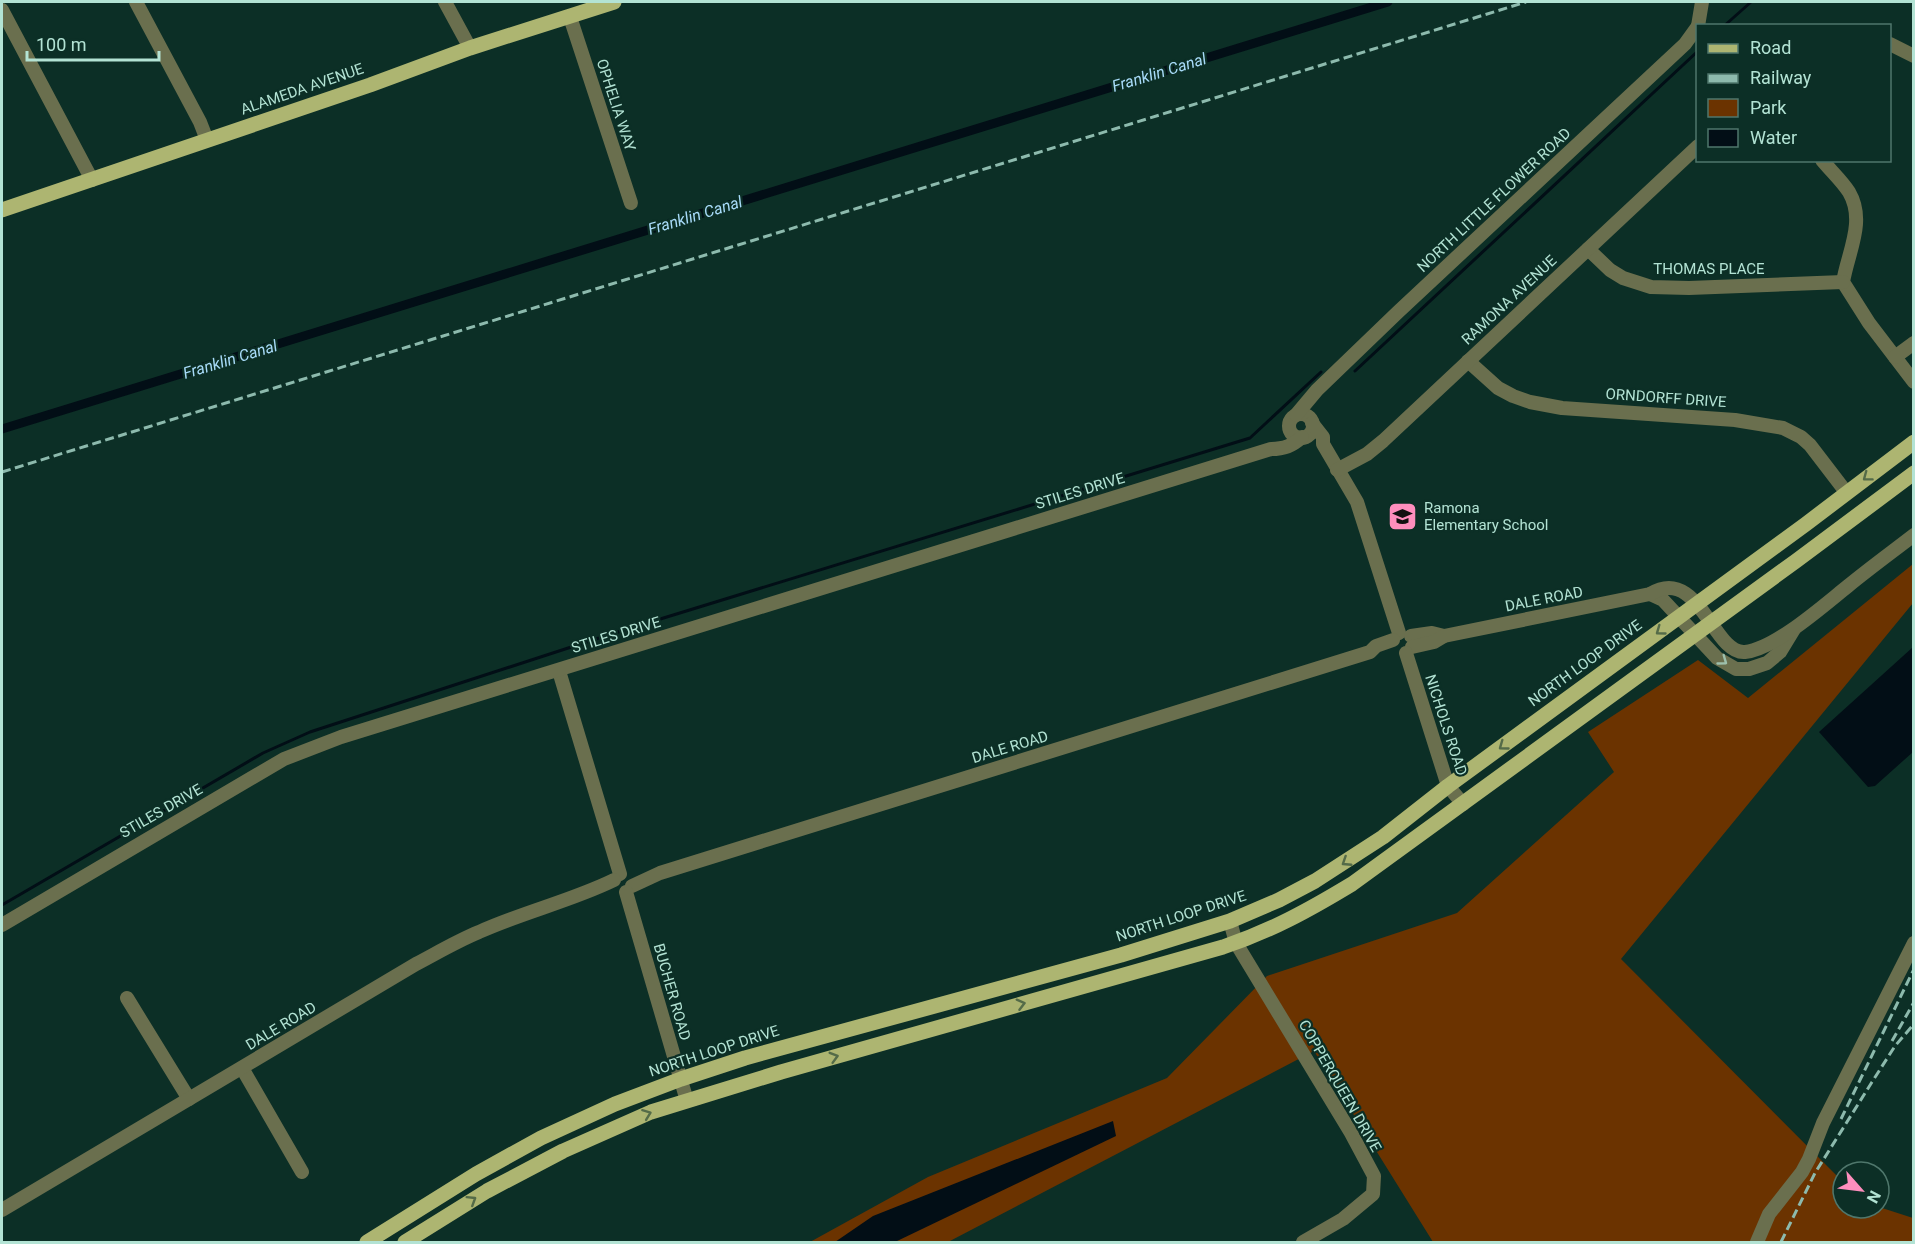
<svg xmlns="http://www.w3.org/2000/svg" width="1915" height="1244" font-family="Roboto,sans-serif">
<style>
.green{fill:#6b3300}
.water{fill:#020e16}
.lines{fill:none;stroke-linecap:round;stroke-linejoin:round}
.stream{stroke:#020e16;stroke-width:3}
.canal{stroke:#020e16;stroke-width:9}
.minor{stroke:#6a6f4e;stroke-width:14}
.major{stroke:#adb571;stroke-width:15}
.rail{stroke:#8dbaad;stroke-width:3;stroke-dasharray:9 4.5;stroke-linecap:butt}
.oneway{stroke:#546b48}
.oneway2{stroke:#9dc0ac}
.labels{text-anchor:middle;stroke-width:4.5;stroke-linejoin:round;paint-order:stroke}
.street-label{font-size:15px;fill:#b3e3d4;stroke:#0c2f26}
.poi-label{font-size:15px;fill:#b3e3d4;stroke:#0c2f26;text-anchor:start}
.water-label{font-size:16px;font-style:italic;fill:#a7daf7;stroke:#0c2f26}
</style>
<rect width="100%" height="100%" fill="#0c2f26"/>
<path class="green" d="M 1913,564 L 1913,603 L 1621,959 L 1843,1182 L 1843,1208 L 1879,1207 L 1913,1218 L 1913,1242 L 1433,1242 L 1314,1051 L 948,1242 L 810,1242 L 928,1177 L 1167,1078 L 1267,976 L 1457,913 L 1614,772 L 1588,732 L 1698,660 L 1748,698 Z"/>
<g class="water">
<path d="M 1913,647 L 1913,752 L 1875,786 L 1868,787 L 1819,732 Z"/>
<path d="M 1113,1121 L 1116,1136 L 895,1242 L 835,1242 L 873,1216 Z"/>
</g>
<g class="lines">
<g class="stream">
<path d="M 1724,26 L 1751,2"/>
<path d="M 1355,371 L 1698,51"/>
<path d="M 2,905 L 263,753 L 310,732 L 605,636 L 1250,438 L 1321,372"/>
</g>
<path class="canal" d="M 2,429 L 1388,2"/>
<g class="minor">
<path d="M 136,2 L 200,122 L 207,140"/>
<path d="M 445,2 L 470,48"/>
<path d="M 2,10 L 92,180"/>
<path d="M 570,17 L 631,203"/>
<path d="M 1698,26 L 1702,2"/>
<path d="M 1890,44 L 1914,56"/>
<path d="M 1822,160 C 1831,171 1842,181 1849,192 C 1866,221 1848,252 1843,282 L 1869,323 L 1914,382"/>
<path d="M 1588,249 L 1610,270 L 1623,278 L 1651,287 L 1689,288 L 1843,282"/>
<path d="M 1895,357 L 1914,343"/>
<path d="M 1468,361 L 1498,388 L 1513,396 L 1530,402 L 1562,408 L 1735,420 L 1783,428 L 1801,437 L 1810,445 L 1846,492"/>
<circle cx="1301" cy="426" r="12"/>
<path d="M 1296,415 L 1317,390 L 1398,312 L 1685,44 L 1698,26"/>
<path d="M 1312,423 L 1323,437 L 1323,444 L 1357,502 L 1399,633"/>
<path d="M 1337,470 L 1367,454 L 1383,441 L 1698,146"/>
<path d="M 1650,594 L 1663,600 L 1717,658 L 1736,669 L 1749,669 L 1767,663 L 1780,652 L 1794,629"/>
<path d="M 1411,636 L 1432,633 L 1444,636"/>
<path d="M 1412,647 L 1434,642 L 1444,636 L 1650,594 C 1699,564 1713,655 1745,652 C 1775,649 1824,605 1848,586 C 1870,568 1892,552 1914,535"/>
<path d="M 1406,653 L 1448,786 L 1463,804"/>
<path d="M 559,671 L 620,874"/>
<path d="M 632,886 L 660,873 L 1370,652 L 1376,646 L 1393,640"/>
<path d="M 626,892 L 687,1101"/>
<path d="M 1230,921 L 1236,943 L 1351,1133 L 1374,1176 L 1373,1194 L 1343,1219 L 1303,1242"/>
<path d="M 2,925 L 284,759 L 341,737 L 1271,449 C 1284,449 1292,446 1302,437"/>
<path d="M 127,998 L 189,1099"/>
<path d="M 242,1068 L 302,1172"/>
<path d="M 2,1210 L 416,964 C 437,953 457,941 479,932 C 523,912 571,901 614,880"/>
<path d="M 1757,1242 L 1769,1214 L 1802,1172 L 1809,1159 L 1823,1123 L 1914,943"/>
</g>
<g class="major">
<path d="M 2,210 L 370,85 L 470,48 L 614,2"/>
<path d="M 367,1242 L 476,1174 L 541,1138 L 615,1104 L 681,1079 L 745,1058 L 1121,955 L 1230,921 L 1279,900 L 1315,881 L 1383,837 L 1448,786 L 1806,524 L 1914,442"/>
<path d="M 405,1242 L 487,1191 L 563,1151 L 651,1112 L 781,1072 L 1223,947 C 1271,931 1309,910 1352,884 L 1796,561 L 1914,473"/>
</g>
<g class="rail">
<path d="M 2,472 L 1526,2"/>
<path d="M 1892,1041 L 1914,1002"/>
<path d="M 1841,1119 L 1914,969"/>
<path d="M 1781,1242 L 1815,1173 L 1872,1082 L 1895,1046 L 1914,1024"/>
<path d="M 1913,1242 L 1914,1242"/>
</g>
</g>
<defs><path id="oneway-chevron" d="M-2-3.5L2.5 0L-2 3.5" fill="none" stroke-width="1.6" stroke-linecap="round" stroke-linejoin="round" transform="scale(1.5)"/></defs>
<g class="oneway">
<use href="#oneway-chevron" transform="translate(1867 477) rotate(143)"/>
<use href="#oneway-chevron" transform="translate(1660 631) rotate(144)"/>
<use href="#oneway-chevron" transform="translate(1503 746) rotate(144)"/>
<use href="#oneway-chevron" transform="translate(1346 862) rotate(147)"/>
<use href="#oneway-chevron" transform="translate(1021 1004) rotate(-15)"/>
<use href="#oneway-chevron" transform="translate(834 1057) rotate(-16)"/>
<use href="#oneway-chevron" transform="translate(647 1114) rotate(-21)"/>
<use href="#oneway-chevron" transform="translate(472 1200) rotate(-32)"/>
</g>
<use class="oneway2" href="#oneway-chevron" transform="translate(1723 661) rotate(36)"/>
<defs>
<symbol id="school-square" viewBox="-11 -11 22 22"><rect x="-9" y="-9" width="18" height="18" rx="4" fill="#fe8ebd" stroke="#0c2f26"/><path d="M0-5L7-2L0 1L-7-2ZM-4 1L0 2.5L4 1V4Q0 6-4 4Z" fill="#111"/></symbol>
</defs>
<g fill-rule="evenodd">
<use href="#school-square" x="1386" y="500" width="33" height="33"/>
</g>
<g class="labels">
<g class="street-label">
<text transform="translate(302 89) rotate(-19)" y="5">ALAMEDA AVENUE</text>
<text transform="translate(616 105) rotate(72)" y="5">OPHELIA WAY</text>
<text transform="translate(1494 200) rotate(-43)" y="5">NORTH LITTLE FLOWER ROAD</text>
<text x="1709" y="274">THOMAS PLACE</text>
<text transform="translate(1509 300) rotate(-43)" y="5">RAMONA AVENUE</text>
<text transform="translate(1666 398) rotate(4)" y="5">ORNDORFF DRIVE</text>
<text transform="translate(1080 491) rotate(-17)" y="5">STILES DRIVE</text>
<text transform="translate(1544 599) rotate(-11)" y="5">DALE ROAD</text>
<text transform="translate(616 635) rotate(-17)" y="5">STILES DRIVE</text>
<text transform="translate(1585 663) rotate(-36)" y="5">NORTH LOOP DRIVE</text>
<text transform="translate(1446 725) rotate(72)" y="5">NICHOLS ROAD</text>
<text transform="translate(1010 747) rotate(-17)" y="5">DALE ROAD</text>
<text transform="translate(161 811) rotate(-30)" y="5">STILES DRIVE</text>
<text transform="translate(1181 916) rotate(-18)" y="5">NORTH LOOP DRIVE</text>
<text transform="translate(672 992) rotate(74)" y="5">BUCHER ROAD</text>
<text transform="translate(281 1026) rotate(-31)" y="5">DALE ROAD</text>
<text transform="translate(714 1051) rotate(-18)" y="5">NORTH LOOP DRIVE</text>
<text transform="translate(1340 1086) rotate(60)" y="5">COPPERQUEEN DRIVE</text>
</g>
<g class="poi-label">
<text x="1424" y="513">Ramona<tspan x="1424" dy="17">Elementary School</tspan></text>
</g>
<g class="water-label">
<text transform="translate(1159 72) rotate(-17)" y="6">Franklin Canal</text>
<text transform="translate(695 215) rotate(-17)" y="6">Franklin Canal</text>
<text transform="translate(230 359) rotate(-17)" y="6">Franklin Canal</text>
</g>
</g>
<rect width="1915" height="1244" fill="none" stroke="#b3e3d4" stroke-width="6"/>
<rect x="1696" y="24" width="195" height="138" fill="#0c2f26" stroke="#4f776c" stroke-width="1.5"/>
<rect x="1708" y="44" width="30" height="9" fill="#adb571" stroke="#4f776c" stroke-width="1.5"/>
<text x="1750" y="54" font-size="18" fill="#b3e3d4">Road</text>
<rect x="1708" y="74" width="30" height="9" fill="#8dbaad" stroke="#4f776c" stroke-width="1.5"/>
<text x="1750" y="84" font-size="18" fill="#b3e3d4">Railway</text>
<rect x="1708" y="99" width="30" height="18" fill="#6b3300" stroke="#4f776c" stroke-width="1.5"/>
<text x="1750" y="114" font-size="18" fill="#b3e3d4">Park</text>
<rect x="1708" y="129" width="30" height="18" fill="#020e16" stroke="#4f776c" stroke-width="1.5"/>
<text x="1750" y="144" font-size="18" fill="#b3e3d4">Water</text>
<g transform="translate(1861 1190) rotate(118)"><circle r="28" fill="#0c2f26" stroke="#4f776c" stroke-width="1.5"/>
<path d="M0-4.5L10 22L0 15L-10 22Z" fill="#fe8ebd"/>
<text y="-9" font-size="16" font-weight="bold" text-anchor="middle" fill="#b3e3d4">N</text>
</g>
<path d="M27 51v9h132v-9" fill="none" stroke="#b3e3d4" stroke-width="3"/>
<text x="36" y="51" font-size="18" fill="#b3e3d4" stroke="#0c2f26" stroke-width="4.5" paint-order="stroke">100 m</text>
</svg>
